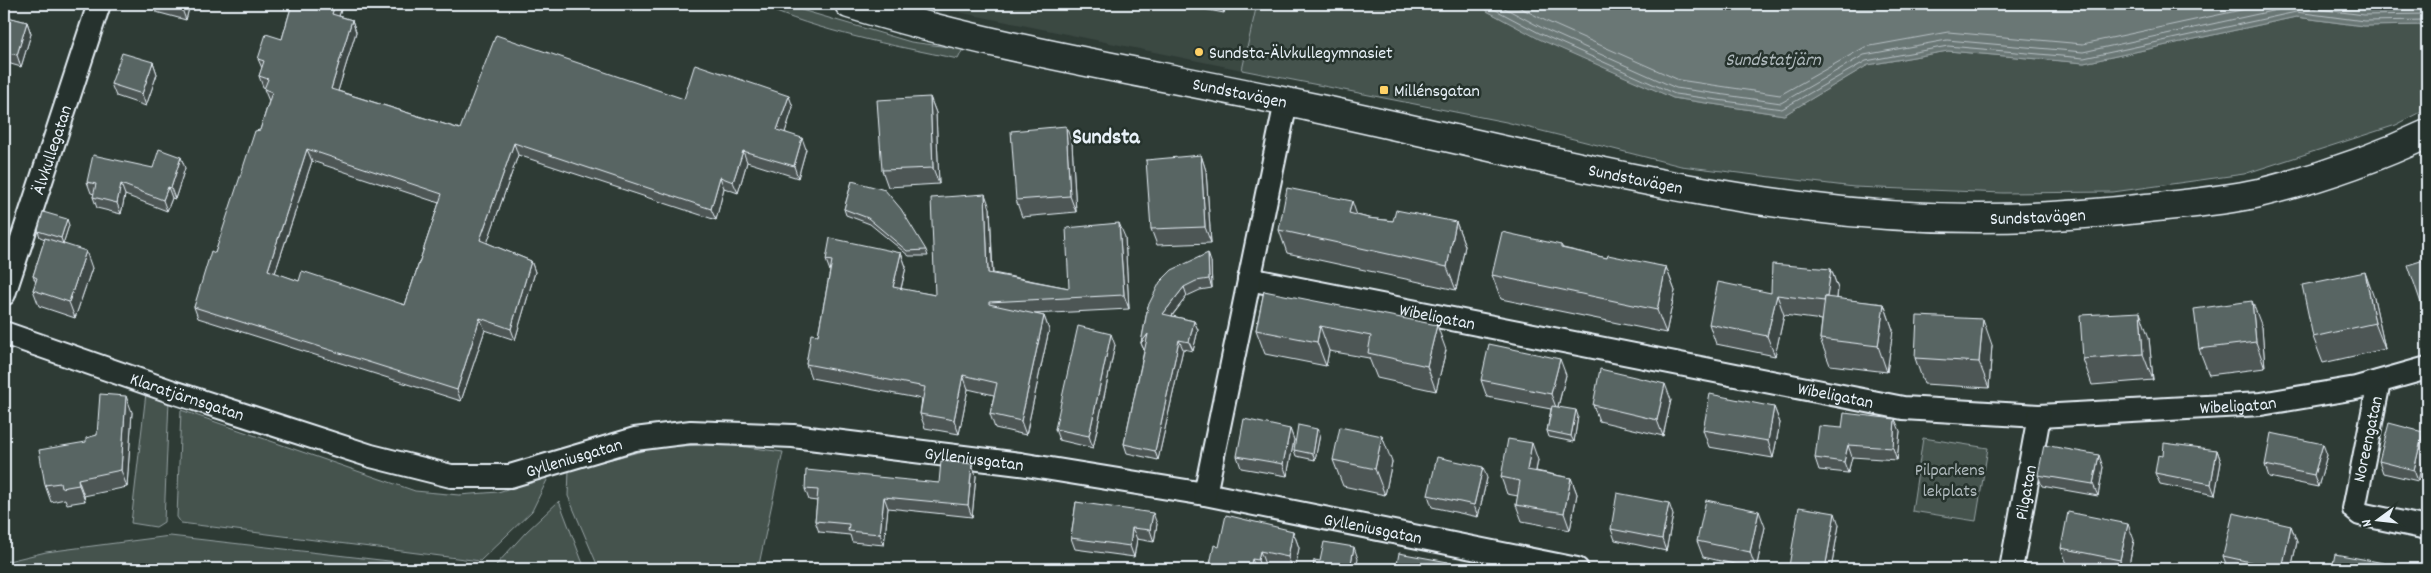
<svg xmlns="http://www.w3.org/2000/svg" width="2431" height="573" font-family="Dekko,sans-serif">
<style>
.built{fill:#3b4843}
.green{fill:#45524e;stroke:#96a2a3}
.water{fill:#6b7775;stroke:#9da8a9}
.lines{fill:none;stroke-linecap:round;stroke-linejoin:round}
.shore{stroke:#b6c0c4;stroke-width:1}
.street-casing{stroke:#e8f1f8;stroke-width:26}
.secondary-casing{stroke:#e8f1f8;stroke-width:31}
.street{stroke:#26332d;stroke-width:22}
.secondary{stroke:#26332d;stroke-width:28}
.wall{fill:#4d5755;stroke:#e8f1f8;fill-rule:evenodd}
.shaded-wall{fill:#3e4745;stroke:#e8f1f8}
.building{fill:#596563;stroke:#e8f1f8;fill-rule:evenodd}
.poi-dot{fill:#ffd166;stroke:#26332d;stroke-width:2}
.labels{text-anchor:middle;stroke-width:5;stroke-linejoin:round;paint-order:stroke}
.poi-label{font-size:18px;fill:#e8f1f8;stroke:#26332d;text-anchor:start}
.street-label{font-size:18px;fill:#e8f1f8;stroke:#26332d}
.park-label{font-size:18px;fill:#afb9bc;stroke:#26332d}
.water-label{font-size:19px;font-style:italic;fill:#b0babd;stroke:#26332d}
.district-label{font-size:22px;font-weight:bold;fill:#e8f1f8;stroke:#26332d}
</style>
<rect width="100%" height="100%" fill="#2e3b35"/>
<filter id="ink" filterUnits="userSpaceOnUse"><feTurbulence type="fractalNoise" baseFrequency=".02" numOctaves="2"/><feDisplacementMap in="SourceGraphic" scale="10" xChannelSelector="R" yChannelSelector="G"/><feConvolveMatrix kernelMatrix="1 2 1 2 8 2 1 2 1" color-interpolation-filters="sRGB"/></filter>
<g filter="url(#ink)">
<path class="built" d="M 919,4 L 1257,4 L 1242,70 Z"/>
<g class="green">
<path d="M 757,4 L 781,4 L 911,42 L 963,49 L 958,59 C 891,45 820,32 757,4 Z"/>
<path d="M 1257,4 L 1485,4 L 1487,11 L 1506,21 L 1673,98 L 1784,115 L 1868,65 L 1948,51 L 2084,63 L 2296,17 L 2363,26 L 2427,25 L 2427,109 L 2396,125 L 2244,174 L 2113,192 L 2003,193 L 1854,187 L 1681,166 L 1506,122 L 1242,70 Z"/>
<path d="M 146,393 L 169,400 L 164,522 L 156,527 L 131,523 Z"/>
<path d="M 181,410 L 415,491 L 459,495 L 498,492 L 549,476 L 532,511 L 480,561 L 181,523 L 177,517 Z"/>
<path d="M 1923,438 L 1988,448 L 1976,521 L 1912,511 Z"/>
<path d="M 724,444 L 783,452 L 758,569 L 599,569 L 568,496 L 569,470 L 658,447 Z"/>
<path d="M 559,501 L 585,569 L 516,569 L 496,565 L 526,532 Z"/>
<path d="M 170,536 L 459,569 L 4,569 L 4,562 L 46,552 Z"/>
</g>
<path class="water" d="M 1485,4 L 2427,4 L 2427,25 L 2363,26 L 2296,17 L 2084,63 L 1948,51 L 1868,65 L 1784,115 L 1673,98 L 1539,39 L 1487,11 Z"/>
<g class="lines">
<g class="shore">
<path d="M 1490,4 L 1492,8 L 1541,34 L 1675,94 L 1782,109 L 1866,61 L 1948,46 L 2084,58 L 2296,12 L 2364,21 L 2427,20"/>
<path d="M 1497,4 L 1544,29 L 1676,88 L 1781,103 L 1864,55 L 1947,40 L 2083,52 L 2295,6 L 2364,15 L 2427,14"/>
<path d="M 1513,4 L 1548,22 L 1679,80 L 1780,95 L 1865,47 L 1948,32 L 2083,44 L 2269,4"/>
<path d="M 2337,4 L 2364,8 L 2427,6"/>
</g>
<defs>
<g id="street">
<path id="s1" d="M 1249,279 L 1903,408 L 2039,416 L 2261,404 L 2356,388 L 2427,368"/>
<path id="s2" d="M 4,294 L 99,4"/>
<path id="s3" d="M 4,333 L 173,392 L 371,456 L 451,476 L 510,476 L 635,439 L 691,432 L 793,436 L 1020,464 L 1205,494 L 1577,569"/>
<path d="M 2379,382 L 2354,509 L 2360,514 L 2427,528"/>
<path d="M 1205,494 L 1286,102"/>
<path id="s4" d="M 2011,569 L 2039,416"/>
</g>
<g id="secondary">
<path id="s5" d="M 849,4 C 1001,51 1160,74 1315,108 C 1479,143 1641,186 1807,207 C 1920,222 2035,221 2147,208 C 2184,204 2223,201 2259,193 C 2316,179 2374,159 2427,134"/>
</g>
</defs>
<use href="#street" class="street-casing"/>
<use href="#secondary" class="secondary-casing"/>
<use href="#street" class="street"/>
<use href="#secondary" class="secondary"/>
</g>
<g class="wall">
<path d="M 4,4 L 7,17 L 27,22 L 31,34 L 21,67 L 4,62 Z"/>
<path d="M 153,4 L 190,4 L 186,20 L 156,12 Z"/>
<path d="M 292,4 L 343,4 L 339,16 L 352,20 L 356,32 L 338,91 L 460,129 L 684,99 L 793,107 L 785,132 L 806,149 L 798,178 L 747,162 L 738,193 L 724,188 L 716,220 L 518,155 L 487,243 L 531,261 L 535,272 L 515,340 L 485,330 L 461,401 L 198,318 L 194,307 L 215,253 L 260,130 L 269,101 L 264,89 L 265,88 L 263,87 L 259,76 L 262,68 L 258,59 L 282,39 ZM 312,161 L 439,203 L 405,305 L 299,281 L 275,273 Z"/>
<path d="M 1187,4 L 1226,4 L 1224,13 L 1188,6 Z"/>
<path d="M 153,62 L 157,74 L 146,106 L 116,96 L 111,84 Z"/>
<path d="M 930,97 L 936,113 L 939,184 L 888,187 L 882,170 Z"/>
<path d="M 1072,143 L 1076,212 L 1022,217 L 1016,200 Z"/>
<path d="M 1201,155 L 1206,171 L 1211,243 L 1157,245 L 1151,229 Z"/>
<path d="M 153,168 L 185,168 L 175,199 L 172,198 L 167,211 L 125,195 L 121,214 L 97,208 L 93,197 L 94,194 L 91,193 L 87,182 Z"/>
<path d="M 852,181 L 926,250 L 928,256 L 909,256 L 870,224 L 846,215 L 844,209 Z"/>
<path d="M 990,208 L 993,273 L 1069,288 L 1125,237 L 1129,309 L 1033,314 L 1044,316 L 1049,330 L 1026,435 L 995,428 L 990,414 L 994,395 L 968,389 L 959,434 L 925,428 L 920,414 L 922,399 L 811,378 L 806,364 L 818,335 L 830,271 L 826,260 L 901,253 L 906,267 L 901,289 L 935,295 Z"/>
<path d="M 1357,215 L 1368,218 L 1393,221 L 1456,222 L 1465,246 L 1456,290 L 1287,253 L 1279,230 Z"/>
<path d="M 69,225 L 63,244 L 92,268 L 75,318 L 39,306 L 33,290 L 36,283 L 33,276 L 45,239 L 40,237 L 38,231 Z"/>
<path d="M 1561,245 L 1563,248 L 1607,258 L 1666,267 L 1675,291 L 1666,333 L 1501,299 L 1492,275 Z"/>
<path d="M 2427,259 L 2427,322 L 2423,309 Z"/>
<path d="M 1211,262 L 1212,288 L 1200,290 L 1187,296 L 1172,316 L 1194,321 L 1198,330 L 1193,351 L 1183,349 L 1158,460 L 1127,453 L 1124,444 L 1144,351 L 1141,343 L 1148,306 Z"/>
<path d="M 1831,269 L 1838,289 L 1837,299 L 1884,304 L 1893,330 L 1887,372 L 1830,365 L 1820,339 L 1822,320 L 1784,315 L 1775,356 L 1716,344 L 1709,324 L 1771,293 Z"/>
<path d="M 1264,291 L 1446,350 L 1436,391 L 1377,378 L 1369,358 L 1329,351 L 1326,366 L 1265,354 L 1256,330 Z"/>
<path d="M 2374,298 L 2385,349 L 2323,363 L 2313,337 Z"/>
<path d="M 2262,327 L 2265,368 L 2209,375 L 2199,349 Z"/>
<path d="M 2149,338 L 2153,380 L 2092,385 L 2083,359 Z"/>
<path d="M 1115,345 L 1093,448 L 1059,440 L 1055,429 Z"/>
<path d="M 1992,345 L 1989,388 L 1924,384 L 1915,358 Z"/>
<path d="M 1566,375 L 1558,407 L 1578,416 L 1574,442 L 1549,437 L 1547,431 L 1551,409 L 1487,397 L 1481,380 Z"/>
<path d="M 1671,400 L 1663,436 L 1599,421 L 1593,405 Z"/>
<path d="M 1774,407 L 1780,423 L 1773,458 L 1709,447 L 1703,430 Z"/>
<path d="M 132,412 L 127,487 L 84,496 L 85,501 L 67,504 L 65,499 L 51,502 L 45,485 L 86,442 Z"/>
<path d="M 1842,428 L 1900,431 L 1897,460 L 1852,457 L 1848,473 L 1819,470 L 1815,458 Z"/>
<path d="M 1290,429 L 1294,440 L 1287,476 L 1241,468 L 1237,456 Z"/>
<path d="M 1320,434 L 1315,460 L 1296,456 L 1294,450 Z"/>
<path d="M 2427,443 L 2418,481 L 2383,473 L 2379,461 Z"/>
<path d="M 2217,450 L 2221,462 L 2215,495 L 2160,484 L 2155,473 L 2163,456 Z"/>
<path d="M 2327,455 L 2318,487 L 2269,477 L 2265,465 Z"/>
<path d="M 1333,460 L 1392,462 L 1385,495 L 1343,486 Z"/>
<path d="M 1538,460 L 1536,471 L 1571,478 L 1577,494 L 1570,530 L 1522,521 L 1516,505 L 1518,496 L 1507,494 L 1501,477 Z"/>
<path d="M 972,464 L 976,476 L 972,517 L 888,508 L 884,545 L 852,542 L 850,535 L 819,532 L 815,521 L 817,501 L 809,500 L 805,489 L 939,483 Z"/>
<path d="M 2103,467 L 2098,496 L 2042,486 L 2038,475 Z"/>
<path d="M 1487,478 L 1478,517 L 1432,507 L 1428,495 Z"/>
<path d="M 1076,502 L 1157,524 L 1154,542 L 1137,539 L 1134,557 L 1075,549 L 1071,538 Z"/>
<path d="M 1673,515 L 1666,551 L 1615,540 L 1611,529 Z"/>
<path d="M 1839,525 L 1831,569 L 1790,569 L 1789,566 Z"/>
<path d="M 2291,526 L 2297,542 L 2291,569 L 2228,569 L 2223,556 Z"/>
<path d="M 1765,527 L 1756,569 L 1703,557 L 1697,541 Z"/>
<path d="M 1293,531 L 1299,548 L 1295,569 L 1276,569 L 1266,567 L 1265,569 L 1209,569 L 1219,547 Z"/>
<path d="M 2134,540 L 2128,569 L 2091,569 L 2067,564 L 2061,548 Z"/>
</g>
<g class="shaded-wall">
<path d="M 4,4 L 11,4 L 5,22 L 4,18 Z"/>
<path d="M 183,4 L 190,4 L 186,20 L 182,9 Z"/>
<path d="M 335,4 L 343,4 L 336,25 L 332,14 Z"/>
<path d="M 1220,4 L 1226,4 L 1224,13 Z"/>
<path d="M 352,20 L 356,32 L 335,101 L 331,89 Z"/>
<path d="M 27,22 L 31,34 L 21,67 L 17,55 Z"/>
<path d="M 153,62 L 157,74 L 146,106 L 142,94 Z"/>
<path d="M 789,96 L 793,107 L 782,142 L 777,130 Z"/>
<path d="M 930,97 L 936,113 L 939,184 L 933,168 Z"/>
<path d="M 1066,126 L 1072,143 L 1076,212 L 1070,196 Z"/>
<path d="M 802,138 L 806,149 L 798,178 L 794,166 Z"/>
<path d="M 514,143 L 518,155 L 484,252 L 480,240 Z"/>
<path d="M 307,149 L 312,161 L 272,282 L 268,270 Z"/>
<path d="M 743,151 L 747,162 L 738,193 L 733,182 Z"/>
<path d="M 1201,155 L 1206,171 L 1211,243 L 1205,227 Z"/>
<path d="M 181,157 L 185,168 L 175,199 L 171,188 Z"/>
<path d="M 720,177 L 724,188 L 716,220 L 711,209 Z"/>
<path d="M 121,184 L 125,195 L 121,214 L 117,203 Z"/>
<path d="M 168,187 L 172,198 L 167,211 L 163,200 Z"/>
<path d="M 985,194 L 990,208 L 993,287 L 988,273 Z"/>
<path d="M 1352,201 L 1360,224 L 1349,213 Z"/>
<path d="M 67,219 L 69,225 L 63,244 L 61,238 Z"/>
<path d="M 1456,222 L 1465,246 L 1456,290 L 1447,267 Z"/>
<path d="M 1119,223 L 1125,237 L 1129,309 L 1124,295 Z"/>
<path d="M 86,251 L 92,268 L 75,318 L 69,302 Z"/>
<path d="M 901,253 L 906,267 L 898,301 L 893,287 Z"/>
<path d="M 1208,253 L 1211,262 L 1212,288 L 1209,279 Z"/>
<path d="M 531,261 L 535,272 L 515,340 L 511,329 Z"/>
<path d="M 1666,267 L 1675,291 L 1666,333 L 1657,310 Z"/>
<path d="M 1831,269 L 1838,289 L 1834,321 L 1826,301 Z"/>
<path d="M 2365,272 L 2374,298 L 2385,349 L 2375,323 Z"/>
<path d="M 1184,287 L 1187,296 L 1166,323 L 1163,314 Z"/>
<path d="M 1777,295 L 1784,315 L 1775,356 L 1767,336 Z"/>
<path d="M 2252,301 L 2262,327 L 2265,368 L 2256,342 Z"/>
<path d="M 1884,304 L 1893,330 L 1887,372 L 1878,346 Z"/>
<path d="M 2140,312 L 2149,338 L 2153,380 L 2143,354 Z"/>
<path d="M 1044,316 L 1049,330 L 1026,435 L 1021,421 Z"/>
<path d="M 480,318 L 485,330 L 461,401 L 457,390 Z"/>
<path d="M 1983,319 L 1992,345 L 1989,388 L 1979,362 Z"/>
<path d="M 1194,321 L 1198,330 L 1193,351 L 1189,342 Z"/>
<path d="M 1437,325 L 1446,350 L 1436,391 L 1427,366 Z"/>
<path d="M 1320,326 L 1329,351 L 1326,366 L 1317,342 Z"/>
<path d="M 1111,334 L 1115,345 L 1093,448 L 1089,436 Z"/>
<path d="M 1148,334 L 1145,352 L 1141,343 Z"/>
<path d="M 1179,340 L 1183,349 L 1158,460 L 1155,451 Z"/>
<path d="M 1560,359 L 1566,375 L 1557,410 L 1551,394 Z"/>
<path d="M 963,375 L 968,389 L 959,434 L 954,420 Z"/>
<path d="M 1665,384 L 1671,400 L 1663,436 L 1657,420 Z"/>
<path d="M 126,396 L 132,412 L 127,487 L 121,470 Z"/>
<path d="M 1774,407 L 1780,423 L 1773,458 L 1768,441 Z"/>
<path d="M 1576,410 L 1578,416 L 1574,442 L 1571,436 Z"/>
<path d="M 1895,419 L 1900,431 L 1897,460 L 1893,448 Z"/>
<path d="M 1290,429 L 1294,440 L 1287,476 L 1283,464 Z"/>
<path d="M 1317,429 L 1320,434 L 1315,460 L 1313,454 Z"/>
<path d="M 2423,432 L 2427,443 L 2418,481 L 2414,470 Z"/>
<path d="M 1382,436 L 1392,462 L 1385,495 L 1375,469 Z"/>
<path d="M 1532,443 L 1538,460 L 1533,486 L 1527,470 Z"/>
<path d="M 2323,444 L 2327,455 L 2318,487 L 2314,475 Z"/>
<path d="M 1848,445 L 1852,457 L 1848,473 L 1844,462 Z"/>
<path d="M 2217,450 L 2221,462 L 2215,495 L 2211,484 Z"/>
<path d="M 2099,455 L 2103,467 L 2098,496 L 2093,484 Z"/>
<path d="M 972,464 L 976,476 L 972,517 L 968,505 Z"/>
<path d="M 1483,467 L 1487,478 L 1478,517 L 1474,505 Z"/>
<path d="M 1571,478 L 1577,494 L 1570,530 L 1564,513 Z"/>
<path d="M 78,479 L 84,496 L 85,501 L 79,485 Z"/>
<path d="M 884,497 L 888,508 L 884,545 L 880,534 Z"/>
<path d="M 1669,503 L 1673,515 L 1666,551 L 1662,539 Z"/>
<path d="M 1759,511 L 1765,527 L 1756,569 L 1750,552 Z"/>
<path d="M 1153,513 L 1157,524 L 1154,542 L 1150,530 Z"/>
<path d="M 1835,513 L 1839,525 L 1831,569 L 1825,569 Z"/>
<path d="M 2128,524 L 2134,540 L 2128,569 L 2124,569 L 2120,560 Z"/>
<path d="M 2291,526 L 2297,542 L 2291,569 L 2282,569 Z"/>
<path d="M 1132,528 L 1137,539 L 1134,557 L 1130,546 Z"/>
<path d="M 1293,531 L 1299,548 L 1295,569 L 1293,569 L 1288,557 Z"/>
<path d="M 1354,547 L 1358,559 L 1356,569 L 1350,569 Z"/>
<path d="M 1260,551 L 1266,567 L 1265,569 L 1261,569 L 1258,560 Z"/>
<path d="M 1252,559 L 1256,569 L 1250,569 Z"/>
<path d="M 1448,562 L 1451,569 L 1447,569 Z"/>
</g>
<g class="building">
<path d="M 164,4 L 183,4 L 182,9 Z"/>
<path d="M 292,4 L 335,4 L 332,14 L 352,20 L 331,89 L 460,129 L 496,35 L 684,99 L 695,64 L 789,96 L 777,130 L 802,138 L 794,166 L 743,151 L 733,182 L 720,177 L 711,209 L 514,143 L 480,240 L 531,261 L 511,329 L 480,318 L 457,390 L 194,307 L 211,251 L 215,253 L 255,131 L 260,130 L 272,92 L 264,89 L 268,79 L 259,76 L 264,61 L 258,59 L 266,34 L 282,39 ZM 307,149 L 442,194 L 405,305 L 302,271 L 299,281 L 268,270 Z"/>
<path d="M 4,16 L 27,22 L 17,55 L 4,52 Z"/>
<path d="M 122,53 L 153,62 L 142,94 L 111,84 Z"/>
<path d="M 930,97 L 933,168 L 882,170 L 877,100 Z"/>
<path d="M 1066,126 L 1070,196 L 1016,200 L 1011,131 Z"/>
<path d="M 159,149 L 181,157 L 171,188 L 168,187 L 163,200 L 121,184 L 117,203 L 93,197 L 96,184 L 87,182 L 93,155 L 153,168 Z"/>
<path d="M 1201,155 L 1205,227 L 1151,229 L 1146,160 Z"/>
<path d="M 852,181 L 885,190 L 901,209 L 926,250 L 907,251 L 868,218 L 844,209 Z"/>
<path d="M 1287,188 L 1352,201 L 1349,213 L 1368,218 L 1393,221 L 1396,210 L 1456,222 L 1447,267 L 1279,230 Z"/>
<path d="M 985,194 L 988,273 L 1069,288 L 1066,228 L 1119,223 L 1124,295 L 989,302 L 989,304 L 1044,316 L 1021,421 L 990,414 L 997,383 L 963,375 L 954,420 L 920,414 L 925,387 L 806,364 L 811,334 L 818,335 L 832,261 L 826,260 L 830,238 L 901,253 L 893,287 L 935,295 L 931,198 Z"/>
<path d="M 43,212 L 67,219 L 61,238 L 38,231 Z"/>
<path d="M 1502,232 L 1561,245 L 1561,248 L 1607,258 L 1608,255 L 1666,267 L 1657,310 L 1492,275 Z"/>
<path d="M 45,238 L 86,251 L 69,302 L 33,290 L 37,278 L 33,276 Z"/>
<path d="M 1208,253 L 1209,279 L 1196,281 L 1184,287 L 1163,314 L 1194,321 L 1189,342 L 1179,340 L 1155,451 L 1124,444 L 1148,334 L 1141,343 L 1148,306 L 1160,282 L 1172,270 Z"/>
<path d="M 2427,259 L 2427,308 L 2423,309 L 2408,265 Z"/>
<path d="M 1772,264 L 1831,269 L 1827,297 L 1825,297 L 1824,301 L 1777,295 L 1767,336 L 1709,324 L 1718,282 L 1771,293 Z"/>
<path d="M 2365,272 L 2375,323 L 2313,337 L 2302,285 Z"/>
<path d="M 1264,291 L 1437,325 L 1427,366 L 1368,353 L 1371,336 L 1320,326 L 1317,342 L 1256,330 Z"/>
<path d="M 1825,297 L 1884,304 L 1878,346 L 1820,339 Z"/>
<path d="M 2252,301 L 2256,342 L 2199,349 L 2194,309 Z"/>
<path d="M 2140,312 L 2143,354 L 2083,359 L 2080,315 Z"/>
<path d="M 1917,316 L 1983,319 L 1979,362 L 1915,358 Z"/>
<path d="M 1078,326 L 1111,334 L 1089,436 L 1055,429 Z"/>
<path d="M 1489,344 L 1560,359 L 1551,394 L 1481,380 Z"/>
<path d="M 1600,369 L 1665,384 L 1657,420 L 1593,405 Z"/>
<path d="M 100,394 L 126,396 L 121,470 L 78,479 L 79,485 L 61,488 L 60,483 L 45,485 L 39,450 L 86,442 L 86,438 L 97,435 Z"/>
<path d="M 1710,394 L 1774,407 L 1768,441 L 1703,430 Z"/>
<path d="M 1552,406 L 1576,410 L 1571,436 L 1547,431 Z"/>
<path d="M 1844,413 L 1895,419 L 1893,448 L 1848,445 L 1844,462 L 1815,458 L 1819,426 L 1842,428 Z"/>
<path d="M 1244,419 L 1290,429 L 1283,464 L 1237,456 Z"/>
<path d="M 2389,423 L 2423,432 L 2414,470 L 2379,461 Z"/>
<path d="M 1298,425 L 1317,429 L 1313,454 L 1294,450 Z"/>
<path d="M 1340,427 L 1382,436 L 1375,469 L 1333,460 Z"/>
<path d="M 2271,433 L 2323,444 L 2314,475 L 2265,465 Z"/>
<path d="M 1508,439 L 1532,443 L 1527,470 L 1571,478 L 1564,513 L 1516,505 L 1520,481 L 1501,477 Z"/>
<path d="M 2164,443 L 2217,450 L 2211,484 L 2155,473 L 2158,455 L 2163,456 Z"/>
<path d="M 2044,445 L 2099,455 L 2093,484 L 2038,475 Z"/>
<path d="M 1437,457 L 1483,467 L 1474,505 L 1428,495 Z"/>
<path d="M 941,461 L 972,464 L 968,505 L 884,497 L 880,534 L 848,531 L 849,524 L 815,521 L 818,490 L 805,489 L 806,470 L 939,483 Z"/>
<path d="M 1617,493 L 1669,503 L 1662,539 L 1611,529 Z"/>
<path d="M 1706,500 L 1759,511 L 1750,552 L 1697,541 Z"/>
<path d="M 1076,502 L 1153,513 L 1150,530 L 1132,528 L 1130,546 L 1071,538 Z"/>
<path d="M 1799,507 L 1835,513 L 1825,569 L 1808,569 L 1789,566 Z"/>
<path d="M 2068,512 L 2128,524 L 2120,560 L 2061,548 Z"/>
<path d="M 2233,513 L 2291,526 L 2282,569 L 2223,556 Z"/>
<path d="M 1226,515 L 1293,531 L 1288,557 L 1260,551 L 1258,560 L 1252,559 L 1250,569 L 1209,569 L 1214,545 L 1219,547 Z"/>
<path d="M 1324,542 L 1354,547 L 1350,569 L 1313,569 L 1314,560 L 1320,561 Z"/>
<path d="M 1399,553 L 1448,562 L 1447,569 L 1396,569 Z"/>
<path d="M 2335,554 L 2384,563 L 2383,569 L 2332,569 Z"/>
</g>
</g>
<g class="poi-dot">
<circle cx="1199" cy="52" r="5"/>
<rect x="1379" y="85" width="10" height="10" rx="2.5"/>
</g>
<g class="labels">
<g class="poi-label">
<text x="1209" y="58">Sundsta-Älvkullegymnasiet</text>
<text x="1394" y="96">Millénsgatan</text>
</g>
<g class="street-label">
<text dy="6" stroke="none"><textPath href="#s5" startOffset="401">Sundstavägen</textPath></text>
<text dy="6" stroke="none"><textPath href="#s2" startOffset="152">Älvkullegatan</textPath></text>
<text dy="6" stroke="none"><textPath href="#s5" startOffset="806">Sundstavägen</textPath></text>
<text dy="6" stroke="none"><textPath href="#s5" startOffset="1211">Sundstavägen</textPath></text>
<text dy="6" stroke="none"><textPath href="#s1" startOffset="192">Wibeligatan</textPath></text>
<text dy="6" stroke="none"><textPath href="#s1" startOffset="598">Wibeligatan</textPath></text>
<text dy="6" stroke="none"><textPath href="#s3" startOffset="194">Klaratjärnsgatan</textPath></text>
<text dy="6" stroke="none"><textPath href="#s1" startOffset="1002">Wibeligatan</textPath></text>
<text transform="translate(2367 439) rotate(-78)" y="6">Noreengatan</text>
<text dy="6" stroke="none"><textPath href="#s3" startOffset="595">Gylleniusgatan</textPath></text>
<text dy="6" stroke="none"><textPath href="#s3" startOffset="1000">Gylleniusgatan</textPath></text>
<text dy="6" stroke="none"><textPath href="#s4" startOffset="78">Pilgatan</textPath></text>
<text dy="6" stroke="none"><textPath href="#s3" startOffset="1405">Gylleniusgatan</textPath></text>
</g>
<g class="park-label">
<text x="1950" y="475">Pilparkens<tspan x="1950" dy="21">lekplats</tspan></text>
</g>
<g class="water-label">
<text x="1773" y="65">Sundstatjärn</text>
</g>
<g class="district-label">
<text x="1106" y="143">Sundsta</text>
</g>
</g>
<rect width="2431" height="573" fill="none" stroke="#26332d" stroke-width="20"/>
<rect x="10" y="10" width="2411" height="553" fill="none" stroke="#e8f1f8" stroke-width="2" filter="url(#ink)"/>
<g transform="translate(2378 520) rotate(255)" stroke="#26332d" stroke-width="4" paint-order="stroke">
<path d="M0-4L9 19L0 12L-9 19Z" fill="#e8f1f8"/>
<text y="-8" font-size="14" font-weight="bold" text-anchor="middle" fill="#e8f1f8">N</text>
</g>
</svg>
